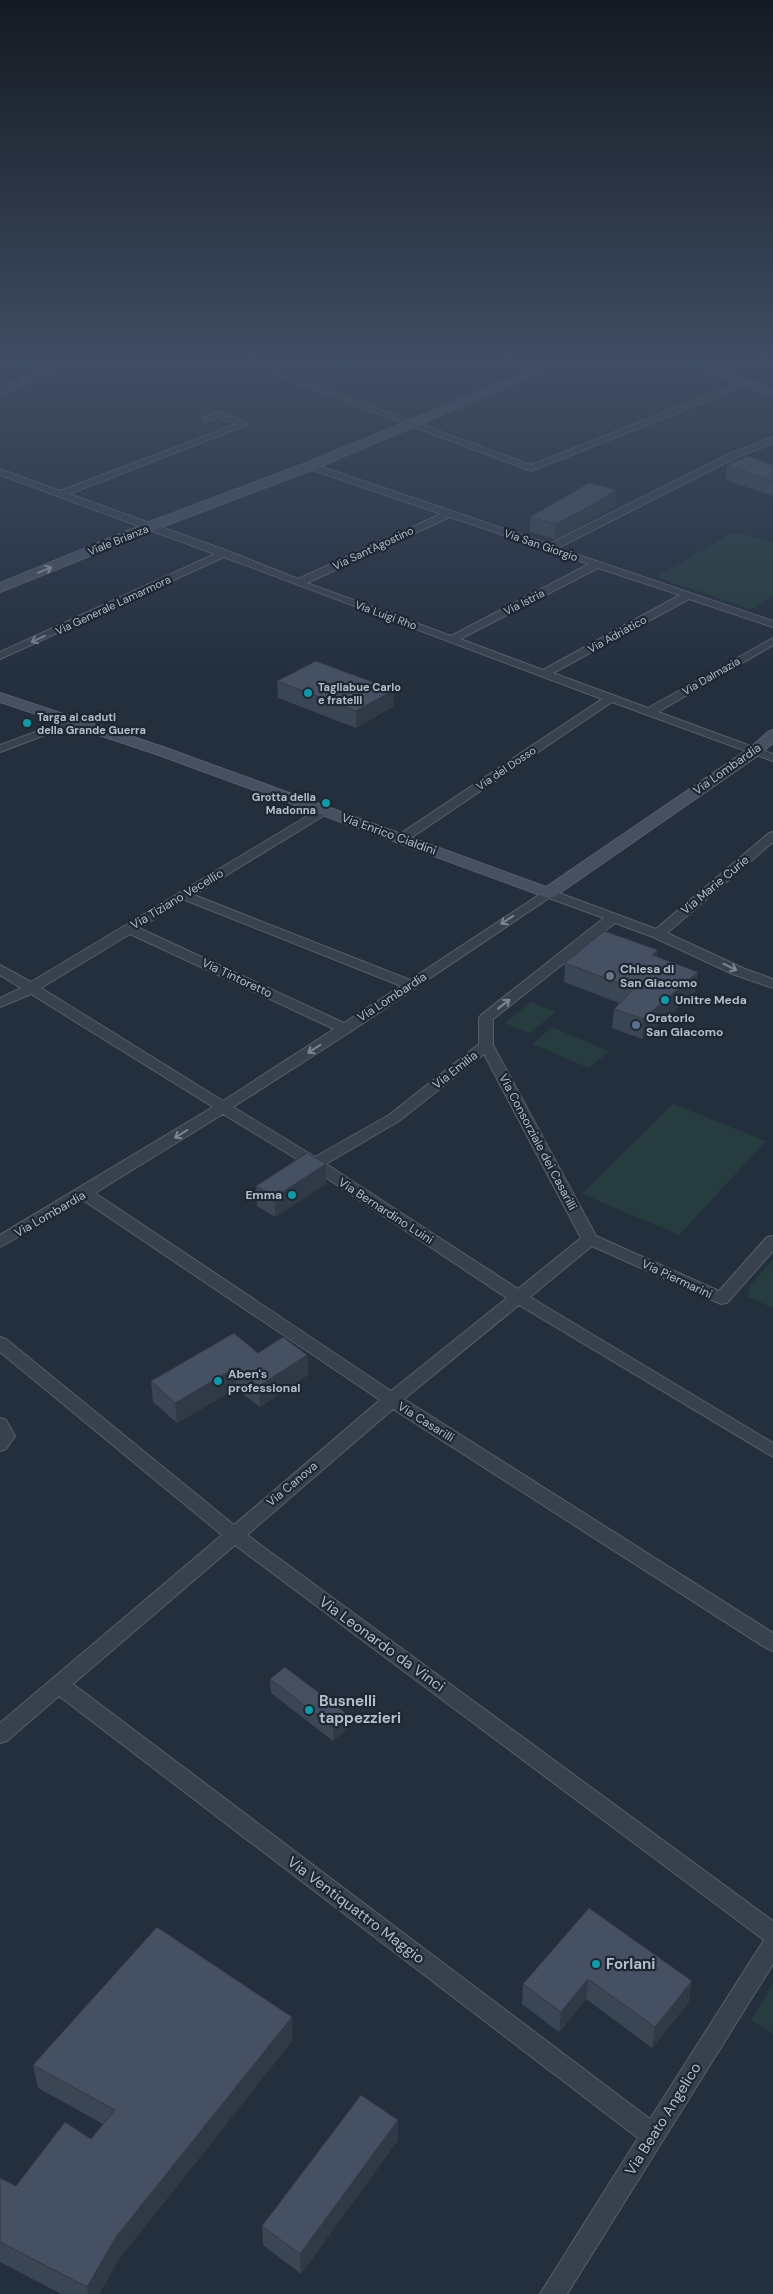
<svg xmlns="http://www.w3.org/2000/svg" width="773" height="2294" font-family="'DM Sans',sans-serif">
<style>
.green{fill:#263c3f}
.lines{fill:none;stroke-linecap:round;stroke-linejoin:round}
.street-casing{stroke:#565f6c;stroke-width:2}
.secondary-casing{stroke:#565f6c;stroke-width:2}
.street{fill:#38414e;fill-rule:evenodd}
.secondary{fill:#465061;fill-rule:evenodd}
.rail-casing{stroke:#5a6575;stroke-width:4}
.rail{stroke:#1d2633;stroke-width:2.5;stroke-dasharray:7;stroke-linecap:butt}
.wall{fill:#3b4654}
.shaded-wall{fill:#303945}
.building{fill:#455162;stroke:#303945}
.oneway{stroke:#8e96a5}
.oneway2{stroke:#7c8592}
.culture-dot{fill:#0f9aa8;stroke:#1d2633;stroke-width:2}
.worship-dot{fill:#6b7280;stroke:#1d2633;stroke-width:2}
.service-dot{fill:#5c6f8a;stroke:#1d2633;stroke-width:2}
.labels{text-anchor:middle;stroke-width:4.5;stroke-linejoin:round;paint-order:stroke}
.far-street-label{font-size:11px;fill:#b4bcc9;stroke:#1d2633}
.far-poi-label{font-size:11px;font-weight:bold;fill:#b4bcc9;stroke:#1d2633;text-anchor:start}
.street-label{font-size:12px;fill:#b4bcc9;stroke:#1d2633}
.poi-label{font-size:12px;font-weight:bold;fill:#b4bcc9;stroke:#1d2633;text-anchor:start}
.near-street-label{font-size:15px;fill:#b4bcc9;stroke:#1d2633}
.near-poi-label{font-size:15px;font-weight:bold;fill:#b4bcc9;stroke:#1d2633;text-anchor:start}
</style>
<rect width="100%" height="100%" fill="#242f3e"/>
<g class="green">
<path d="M 13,358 L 62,358 L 27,372 L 0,362 Z"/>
<path d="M 742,533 L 773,543 L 773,596 L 751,609 L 656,577 L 730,534 Z"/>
<path d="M 531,1002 L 556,1012 L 530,1033 L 505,1023 Z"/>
<path d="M 552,1027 L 609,1051 L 589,1068 L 532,1044 Z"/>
<path d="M 673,1104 L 766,1141 L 679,1235 L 582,1194 Z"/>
<path d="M 773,1260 L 773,1308 L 748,1297 L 750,1285 Z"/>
<path d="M 773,1983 L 773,2034 L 751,2020 Z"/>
</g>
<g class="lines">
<defs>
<g id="street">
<path d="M 0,358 L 10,358 L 0,361 Z"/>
<path d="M 75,358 L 86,358 L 0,395 L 0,389 Z"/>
<path d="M 231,358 L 242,358 L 531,465 L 745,381 L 752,383 L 531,471 Z"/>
<path d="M 217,411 L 249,424 L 69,494 L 228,551 L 298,579 L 441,514 L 307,468 L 307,464 L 313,464 L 549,544 L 729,454 L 773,437 L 773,443 L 735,458 L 558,548 L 773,621 L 773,627 L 689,599 L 553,673 L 648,708 L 773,638 L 773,645 L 658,712 L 773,754 L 773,761 L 612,702 L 405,842 L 397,842 L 395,839 L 397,836 L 602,699 L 224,557 L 0,659 L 0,652 L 215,554 L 0,475 L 0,469 L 60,491 L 237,424 L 217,417 L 206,422 L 202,419 ZM 450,517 L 589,564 L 451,636 L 307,583 ZM 598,568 L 680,595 L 543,670 L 460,639 Z"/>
<path d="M 73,718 L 79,721 L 77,723 L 0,752 L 0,745 Z"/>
<path d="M 324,806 L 330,810 L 328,813 L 194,895 L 410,980 L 548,889 L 656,929 L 769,833 L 773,832 L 773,842 L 667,933 L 745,969 L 773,979 L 773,988 L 735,975 L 653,937 L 615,923 L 493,1019 L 493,1045 L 596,1236 L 719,1291 L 767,1237 L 773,1236 L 773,1251 L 727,1303 L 721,1304 L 592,1246 L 530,1297 L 773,1443 L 773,1457 L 519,1305 L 404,1399 L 773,1633 L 773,1651 L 766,1648 L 393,1409 L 247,1535 L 773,1921 L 773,1964 L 567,2294 L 540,2294 L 638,2138 L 59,1696 L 7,1741 L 0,1743 L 0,1723 L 222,1535 L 0,1352 L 0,1337 L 6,1339 L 234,1525 L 380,1400 L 83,1200 L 0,1247 L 0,1235 L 213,1107 L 31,994 L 0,1007 L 0,998 L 21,988 L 0,975 L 0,965 L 31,982 ZM 549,898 L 604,918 L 481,1015 L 479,1018 L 479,1044 L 389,1115 L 315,1157 L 233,1107 L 350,1032 ZM 185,900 L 401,986 L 344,1023 L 139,928 ZM 130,934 L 334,1029 L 223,1101 L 41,988 ZM 484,1054 L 581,1238 L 518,1289 L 326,1164 L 399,1121 ZM 223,1114 L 310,1167 L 507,1298 L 391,1391 L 95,1193 ZM 235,1545 L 764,1940 L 650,2119 L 73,1684 Z"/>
<path d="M 0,1418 L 6,1420 L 15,1436 L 6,1449 L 0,1451 Z"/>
</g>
<g id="secondary">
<path d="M 561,358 L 575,358 L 314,469 L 154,530 L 0,592 L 0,583 L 144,524 L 306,463 Z"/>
<path d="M 676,358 L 690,358 L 773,389 L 773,396 L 677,360 Z"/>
<path d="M 0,693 L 166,748 L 546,887 L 750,748 L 768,732 L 773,730 L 773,743 L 760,754 L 554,897 L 548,898 L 156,754 L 0,702 Z"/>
</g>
</defs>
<use href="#street" class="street-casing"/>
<use href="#secondary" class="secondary-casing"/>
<use href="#street" class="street"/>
<use href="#secondary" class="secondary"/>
<defs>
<path id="rail" d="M 0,388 L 72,358"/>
</defs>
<use href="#rail" class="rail-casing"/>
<use href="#rail" class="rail"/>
</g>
<g class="wall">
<path d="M 305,358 L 362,358 L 362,362 L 328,373 L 306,365 Z"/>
<path d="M 727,465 L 773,465 L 773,496 L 725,480 Z"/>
<path d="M 616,505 L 580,526 L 555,539 L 530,532 L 530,517 Z"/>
<path d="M 277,681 L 394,690 L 394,706 L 356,728 L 278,698 Z"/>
<path d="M 658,950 L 657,957 L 696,991 L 642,1039 L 612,1028 L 614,1009 L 619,1003 L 564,982 L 565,963 Z"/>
<path d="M 326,1164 L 326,1184 L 275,1217 L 257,1206 L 256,1186 Z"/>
<path d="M 258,1353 L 307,1355 L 308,1375 L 260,1407 L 236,1389 L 177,1423 L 153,1402 L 151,1381 Z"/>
<path d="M 270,1679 L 347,1714 L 348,1728 L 333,1741 L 271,1693 Z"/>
<path d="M 589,1908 L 689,2002 L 652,2048 L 586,1999 L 559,2032 L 522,2004 L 523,1984 Z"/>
<path d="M 293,2040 L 119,2259 L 99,2294 L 61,2294 L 0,2262 L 0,2178 L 16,2186 L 91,2139 L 103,2124 L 38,2088 L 33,2065 Z"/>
<path d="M 398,2120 L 398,2140 L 301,2274 L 263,2245 L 262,2226 Z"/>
</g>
<g class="shaded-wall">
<path d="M 334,358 L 362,358 L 362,362 L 328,373 L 328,360 Z"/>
<path d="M 617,490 L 616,505 L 580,526 L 555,539 L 556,524 Z"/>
<path d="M 394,690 L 394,706 L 356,728 L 356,711 Z"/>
<path d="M 658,950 L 656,970 L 652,955 Z"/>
<path d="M 698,972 L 696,991 L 642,1039 L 643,1019 Z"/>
<path d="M 326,1164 L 326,1184 L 275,1217 L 275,1197 Z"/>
<path d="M 307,1355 L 308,1375 L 260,1407 L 259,1386 Z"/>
<path d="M 235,1368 L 236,1389 L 177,1423 L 175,1403 Z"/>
<path d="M 347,1714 L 348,1728 L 333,1741 L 333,1727 Z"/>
<path d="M 588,1979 L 586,1999 L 559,2032 L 561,2012 Z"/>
<path d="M 692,1981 L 689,2002 L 652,2048 L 655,2027 Z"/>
<path d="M 292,2017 L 293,2040 L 119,2259 L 99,2294 L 88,2294 L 87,2287 L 116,2237 Z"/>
<path d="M 398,2120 L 398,2140 L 301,2274 L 300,2254 Z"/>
</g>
<g class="building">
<path d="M 323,358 L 334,358 L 328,360 Z"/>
<path d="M 748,456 L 773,465 L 773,481 L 727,465 Z"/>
<path d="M 589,483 L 617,490 L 581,511 L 556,524 L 530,517 Z"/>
<path d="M 316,661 L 394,690 L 356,711 L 277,681 Z"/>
<path d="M 604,931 L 658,950 L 652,955 L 698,972 L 643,1019 L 614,1009 L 634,989 L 565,963 Z"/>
<path d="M 307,1153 L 326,1164 L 275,1197 L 256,1186 Z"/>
<path d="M 234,1333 L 258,1353 L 283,1337 L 307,1355 L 259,1386 L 235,1368 L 175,1403 L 151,1381 Z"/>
<path d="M 285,1667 L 347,1714 L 333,1727 L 270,1679 Z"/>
<path d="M 589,1908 L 692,1981 L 655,2027 L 588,1979 L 561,2012 L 523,1984 Z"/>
<path d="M 157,1927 L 292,2017 L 116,2237 L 87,2287 L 0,2242 L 0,2178 L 16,2186 L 65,2122 L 91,2139 L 115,2110 L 33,2065 Z"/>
<path d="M 361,2095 L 398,2120 L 300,2254 L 262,2226 Z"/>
</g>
<defs><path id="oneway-shaft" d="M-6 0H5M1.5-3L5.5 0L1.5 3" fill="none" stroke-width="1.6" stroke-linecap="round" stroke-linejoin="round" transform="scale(1.25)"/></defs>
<use class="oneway" href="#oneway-shaft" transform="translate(45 570) rotate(-22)"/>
<g class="oneway2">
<use href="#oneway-shaft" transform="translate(38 639) rotate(155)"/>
<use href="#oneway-shaft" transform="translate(507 920) rotate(146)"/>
<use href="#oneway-shaft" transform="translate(730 967) rotate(26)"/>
<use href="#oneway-shaft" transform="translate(504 1004) rotate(-38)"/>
<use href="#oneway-shaft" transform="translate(314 1049) rotate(147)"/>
<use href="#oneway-shaft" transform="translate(181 1134) rotate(148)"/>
</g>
<linearGradient id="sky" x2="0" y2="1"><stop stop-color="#141a22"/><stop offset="0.53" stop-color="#3f4d63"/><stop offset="1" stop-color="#3f4d63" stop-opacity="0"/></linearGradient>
<rect width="773" height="679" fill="url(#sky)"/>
<g class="culture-dot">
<circle cx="308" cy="693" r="5"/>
<circle cx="27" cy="723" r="5"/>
<circle cx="326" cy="803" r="5"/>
<circle cx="665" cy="1000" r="5"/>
<circle cx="292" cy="1195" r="5"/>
<circle cx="218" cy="1381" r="5"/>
<circle cx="309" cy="1710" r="5"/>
<circle cx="596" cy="1964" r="5"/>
</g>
<circle class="worship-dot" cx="610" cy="976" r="5"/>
<circle class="service-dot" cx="636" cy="1025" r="5"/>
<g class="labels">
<g class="far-street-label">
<text transform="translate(118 540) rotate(-22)" y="4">Viale Brianza</text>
<text transform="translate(541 545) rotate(19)" y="4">Via San Giorgio</text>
<text transform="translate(373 548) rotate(-25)" y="4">Via Sant'Agostino</text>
<text transform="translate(524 602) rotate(-27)" y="4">Via Istria</text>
<text transform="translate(113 605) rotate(-25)" y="4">Via Generale Lamarmora</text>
<text transform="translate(386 615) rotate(20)" y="4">Via Luigi Rho</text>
<text transform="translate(617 634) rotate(-29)" y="4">Via Adriatico</text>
<text transform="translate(711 676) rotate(-30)" y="4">Via Dalmazia</text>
<text transform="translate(506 768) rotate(-34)" y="4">Via del Dosso</text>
</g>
<g class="far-poi-label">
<text x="318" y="691">Tagliabue Carlo<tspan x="318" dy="13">e fratelli</tspan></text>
<text x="37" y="721">Targa ai caduti<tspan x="37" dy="13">della Grande Guerra</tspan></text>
<text x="316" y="801" text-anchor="end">Grotta della<tspan x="316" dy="13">Madonna</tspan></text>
</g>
<g class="street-label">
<text transform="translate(727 769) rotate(-35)" y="4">Via Lombardia</text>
<text transform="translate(389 834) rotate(20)" y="4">Via Enrico Cialdini</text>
<text transform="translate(715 885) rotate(-40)" y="4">Via Marie Curie</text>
<text transform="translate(177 899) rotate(-31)" y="4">Via Tiziano Vecellio</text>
<text transform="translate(237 978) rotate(25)" y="4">Via Tintoretto</text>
<text transform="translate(392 997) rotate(-33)" y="4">Via Lombardia</text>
<text transform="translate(455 1070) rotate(-38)" y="4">Via Emilia</text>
<text transform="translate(538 1142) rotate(62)" y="4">Via Consorziale dei Casarilli</text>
<text transform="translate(386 1211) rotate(33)" y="4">Via Bernardino Luini</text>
<text transform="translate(50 1214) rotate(-30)" y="4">Via Lombardia</text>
<text transform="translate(677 1279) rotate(25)" y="4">Via Piermarini</text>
<text transform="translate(426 1422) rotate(32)" y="4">Via Casarilli</text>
<text transform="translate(292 1484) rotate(-40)" y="4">Via Canova</text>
</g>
<g class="poi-label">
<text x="620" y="973">Chiesa di<tspan x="620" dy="14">San Giacomo</tspan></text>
<text x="675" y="1004">Unitre Meda</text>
<text x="646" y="1022">Oratorio<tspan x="646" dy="14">San Giacomo</tspan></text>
<text x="282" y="1199" text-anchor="end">Emma</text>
<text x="228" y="1378">Aben's<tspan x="228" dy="14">professional</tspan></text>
</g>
<g class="near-street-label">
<text transform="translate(382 1644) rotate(36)" y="5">Via Leonardo da Vinci</text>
<text transform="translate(356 1910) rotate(37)" y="5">Via Ventiquattro Maggio</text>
<text transform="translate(663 2119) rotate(-58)" y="5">Via Beato Angelico</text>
</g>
<g class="near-poi-label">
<text x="319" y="1706">Busnelli<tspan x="319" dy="17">tappezzieri</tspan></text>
<text x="606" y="1969">Forlani</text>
</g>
</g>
</svg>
